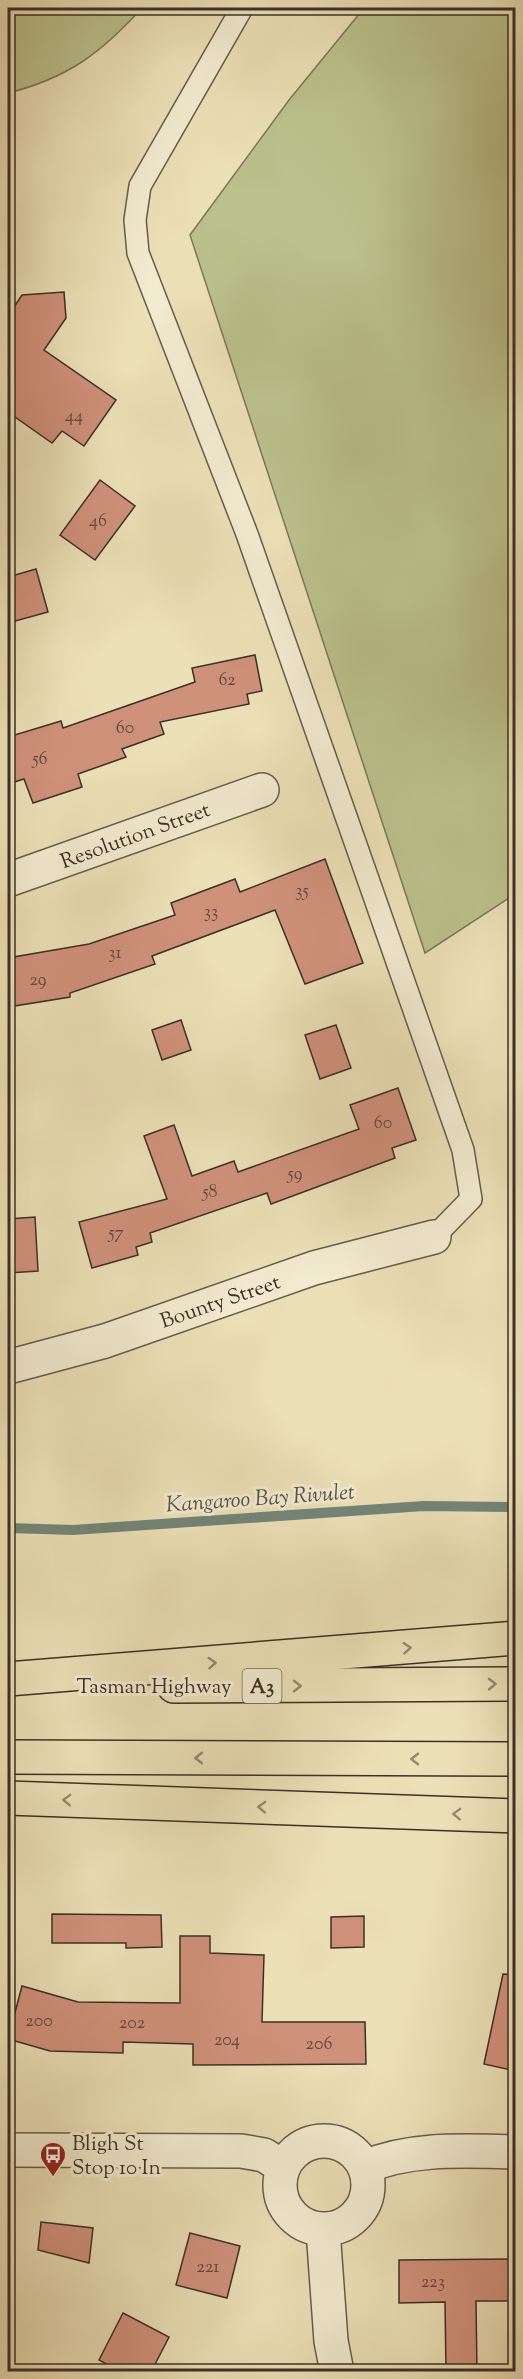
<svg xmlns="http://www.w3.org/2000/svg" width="523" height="2379" font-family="'Sorts Mill Goudy',serif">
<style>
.green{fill:#bbc18c;stroke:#7b785a;stroke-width:1.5}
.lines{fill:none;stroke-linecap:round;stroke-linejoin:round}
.stream{stroke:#738579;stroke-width:10}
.building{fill:#d0917b;stroke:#3b3028;stroke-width:1.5}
.lane-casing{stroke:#675c4c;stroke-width:24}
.street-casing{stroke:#675c4c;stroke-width:36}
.highway-casing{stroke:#3b3028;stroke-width:36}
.lane{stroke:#f3ebd0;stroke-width:21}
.street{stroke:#f3ebd0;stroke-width:33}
.highway{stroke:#ece0b7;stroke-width:33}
.oneway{stroke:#948870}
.labels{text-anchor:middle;stroke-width:6;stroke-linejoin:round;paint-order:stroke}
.number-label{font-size:18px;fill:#60483d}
.shield{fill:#f3ebd0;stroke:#72685a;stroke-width:1.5}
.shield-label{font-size:20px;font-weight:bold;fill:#3b3028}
.street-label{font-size:21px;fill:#3b3028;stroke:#f3ebd0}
.poi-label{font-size:21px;fill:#3b3028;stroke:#f3ebd0;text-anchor:start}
.water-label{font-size:22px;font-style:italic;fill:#52534a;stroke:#f3ebd0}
</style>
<rect width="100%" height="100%" fill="#ece0b7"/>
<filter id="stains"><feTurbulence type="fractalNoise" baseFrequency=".00333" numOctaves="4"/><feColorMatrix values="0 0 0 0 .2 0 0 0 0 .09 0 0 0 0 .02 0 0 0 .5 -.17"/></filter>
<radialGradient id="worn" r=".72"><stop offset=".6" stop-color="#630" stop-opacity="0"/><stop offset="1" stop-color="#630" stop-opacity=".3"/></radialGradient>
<g class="green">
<path d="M 8,8 L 142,8 C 101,53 68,78 8,93 Z"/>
<path d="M 364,8 L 515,8 L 515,894 L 425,953 L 190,235 L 289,100 Z"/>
</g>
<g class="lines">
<path class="stream" d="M 8,1528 L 73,1530 L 424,1506 L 516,1507"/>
</g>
<g class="building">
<path d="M 64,292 L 66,318 L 44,350 L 116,400 L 84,446 L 62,431 L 52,443 L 8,412 L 8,316 L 22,295 Z"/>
<path d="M 100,480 L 135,506 L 95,560 L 60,535 Z"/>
<path d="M 36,569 L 48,612 L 8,623 L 8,577 Z"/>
<path d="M 255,655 L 262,691 L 247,694 L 249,704 L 160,722 L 164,734 L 122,749 L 126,757 L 78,774 L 82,787 L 33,803 L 24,779 L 8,784 L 8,737 L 61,721 L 63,728 L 195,682 L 192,668 Z"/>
<path d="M 325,859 L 363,963 L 305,984 L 275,910 L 152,956 L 155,964 L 70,993 L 70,997 L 8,1007 L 8,958 L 89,944 L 175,915 L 171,903 L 235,879 L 240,892 Z"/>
<path d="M 181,1020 L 191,1050 L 162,1060 L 152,1030 Z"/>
<path d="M 336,1025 L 351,1068 L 320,1079 L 305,1035 Z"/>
<path d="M 398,1088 L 416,1140 L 392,1148 L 395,1158 L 271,1204 L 267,1193 L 150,1233 L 152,1242 L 136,1247 L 138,1255 L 92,1268 L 79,1222 L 167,1199 L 144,1136 L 174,1125 L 192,1176 L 234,1161 L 238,1172 L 359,1129 L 350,1105 Z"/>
<path d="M 35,1217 L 38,1271 L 8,1273 L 8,1219 Z"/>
<path d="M 52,1914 L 161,1915 L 162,1947 L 126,1948 L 126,1943 L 52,1943 Z"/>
<path d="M 364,1916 L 364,1947 L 331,1948 L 331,1917 Z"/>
<path d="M 180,1936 L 210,1936 L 210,1953 L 264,1955 L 262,2022 L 365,2022 L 366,2064 L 193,2065 L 193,2044 L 123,2042 L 123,2053 L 50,2051 L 8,2039 L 22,1986 L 78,2002 L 180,2003 Z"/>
<path d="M 503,1974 L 516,1975 L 516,2049 L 511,2070 L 484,2064 Z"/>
<path d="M 41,2222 L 93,2228 L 89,2263 L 38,2250 Z"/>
<path d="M 190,2233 L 240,2246 L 227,2298 L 176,2285 Z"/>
<path d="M 516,2259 L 516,2301 L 476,2301 L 477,2372 L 446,2372 L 445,2302 L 399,2303 L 399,2260 Z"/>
<path d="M 123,2313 L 169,2337 L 151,2372 L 121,2372 L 99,2360 Z"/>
</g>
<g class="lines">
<defs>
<path id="lane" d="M 242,8 L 140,186 L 135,220 L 138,253 L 247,534 L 463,1150 L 471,1199 L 434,1237"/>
<g id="street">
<path d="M 8,880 L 262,790"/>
<path d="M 8,1367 L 105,1341 L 314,1268 L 434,1237"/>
<circle cx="324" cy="2185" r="44"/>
<path d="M 8,2150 L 241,2151 L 264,2155 L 283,2167"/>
<path d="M 365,2167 C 412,2147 465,2151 516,2152"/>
<path d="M 323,2230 L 331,2341 L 337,2372"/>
</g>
<g id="highway">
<path d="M 8,1679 L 516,1638"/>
<path d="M 174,1686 L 516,1684"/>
<path d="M 8,1757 L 516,1759"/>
<path d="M 8,1798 L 516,1816"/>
</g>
</defs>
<use href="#lane" class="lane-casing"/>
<use href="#street" class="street-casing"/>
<use href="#highway" class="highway-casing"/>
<use href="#lane" class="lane"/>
<use href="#street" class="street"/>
<use href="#highway" class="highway"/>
</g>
<defs><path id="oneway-chevron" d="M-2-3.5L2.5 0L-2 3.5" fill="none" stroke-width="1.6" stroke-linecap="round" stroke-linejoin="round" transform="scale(1.5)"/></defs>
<g class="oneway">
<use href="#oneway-chevron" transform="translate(407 1648) rotate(-5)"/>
<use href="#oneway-chevron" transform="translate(212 1663) rotate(-4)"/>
<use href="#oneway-chevron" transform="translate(492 1684) rotate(-1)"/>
<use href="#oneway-chevron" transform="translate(297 1686)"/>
<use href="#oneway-chevron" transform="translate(199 1758) rotate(-180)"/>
<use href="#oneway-chevron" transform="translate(415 1759) rotate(-180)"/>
<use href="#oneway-chevron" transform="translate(67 1800) rotate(-178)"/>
<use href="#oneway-chevron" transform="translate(262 1807) rotate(-178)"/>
<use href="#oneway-chevron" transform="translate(457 1814) rotate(-178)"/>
</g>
<defs>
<symbol id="bus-pin" viewBox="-11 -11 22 30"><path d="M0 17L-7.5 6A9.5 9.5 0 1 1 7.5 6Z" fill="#8f2418" stroke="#f3ebd0"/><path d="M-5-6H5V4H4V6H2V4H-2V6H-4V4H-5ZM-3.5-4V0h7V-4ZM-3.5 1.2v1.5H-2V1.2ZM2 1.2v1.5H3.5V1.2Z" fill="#fff"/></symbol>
</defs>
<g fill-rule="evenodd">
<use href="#bus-pin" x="38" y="2140" width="30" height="40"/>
</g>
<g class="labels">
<g class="number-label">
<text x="74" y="421">44</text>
<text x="98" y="526">46</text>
<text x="227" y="685">62</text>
<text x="125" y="733">60</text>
<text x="40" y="764">56</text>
<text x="302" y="896">35</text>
<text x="211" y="917">33</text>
<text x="115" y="958">31</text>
<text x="38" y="985">29</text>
<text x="383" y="1128">60</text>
<text x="295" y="1179">59</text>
<text x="210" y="1197">58</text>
<text x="116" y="1238">57</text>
<text x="39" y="2026">200</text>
<text x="132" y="2028">202</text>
<text x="227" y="2045">204</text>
<text x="319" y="2049">206</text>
<text x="208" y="2272">221</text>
<text x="433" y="2287">223</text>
</g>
<rect class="shield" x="242.5" y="1669" width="39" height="34" rx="4.5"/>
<g class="shield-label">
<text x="262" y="1693">A3</text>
</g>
<g class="street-label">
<text transform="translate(135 835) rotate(-20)" y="7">Resolution Street</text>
<text transform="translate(220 1301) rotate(-19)" y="7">Bounty Street</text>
<text x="154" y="1693">Tasman Highway</text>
</g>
<g class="poi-label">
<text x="72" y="2150">Bligh St<tspan x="72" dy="24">Stop 10 In</tspan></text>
</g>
<g class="water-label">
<text transform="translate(260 1497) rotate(-4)" y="8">Kangaroo Bay Rivulet</text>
</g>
</g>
<rect width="523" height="2379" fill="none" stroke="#ece0b7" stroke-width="30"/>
<rect x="9" y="9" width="505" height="2361" fill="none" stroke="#3b3028" stroke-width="3"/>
<rect x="15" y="15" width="493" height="2349" fill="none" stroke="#3b3028" stroke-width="1.5"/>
<rect width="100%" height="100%" filter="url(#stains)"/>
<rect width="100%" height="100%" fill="url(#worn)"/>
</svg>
